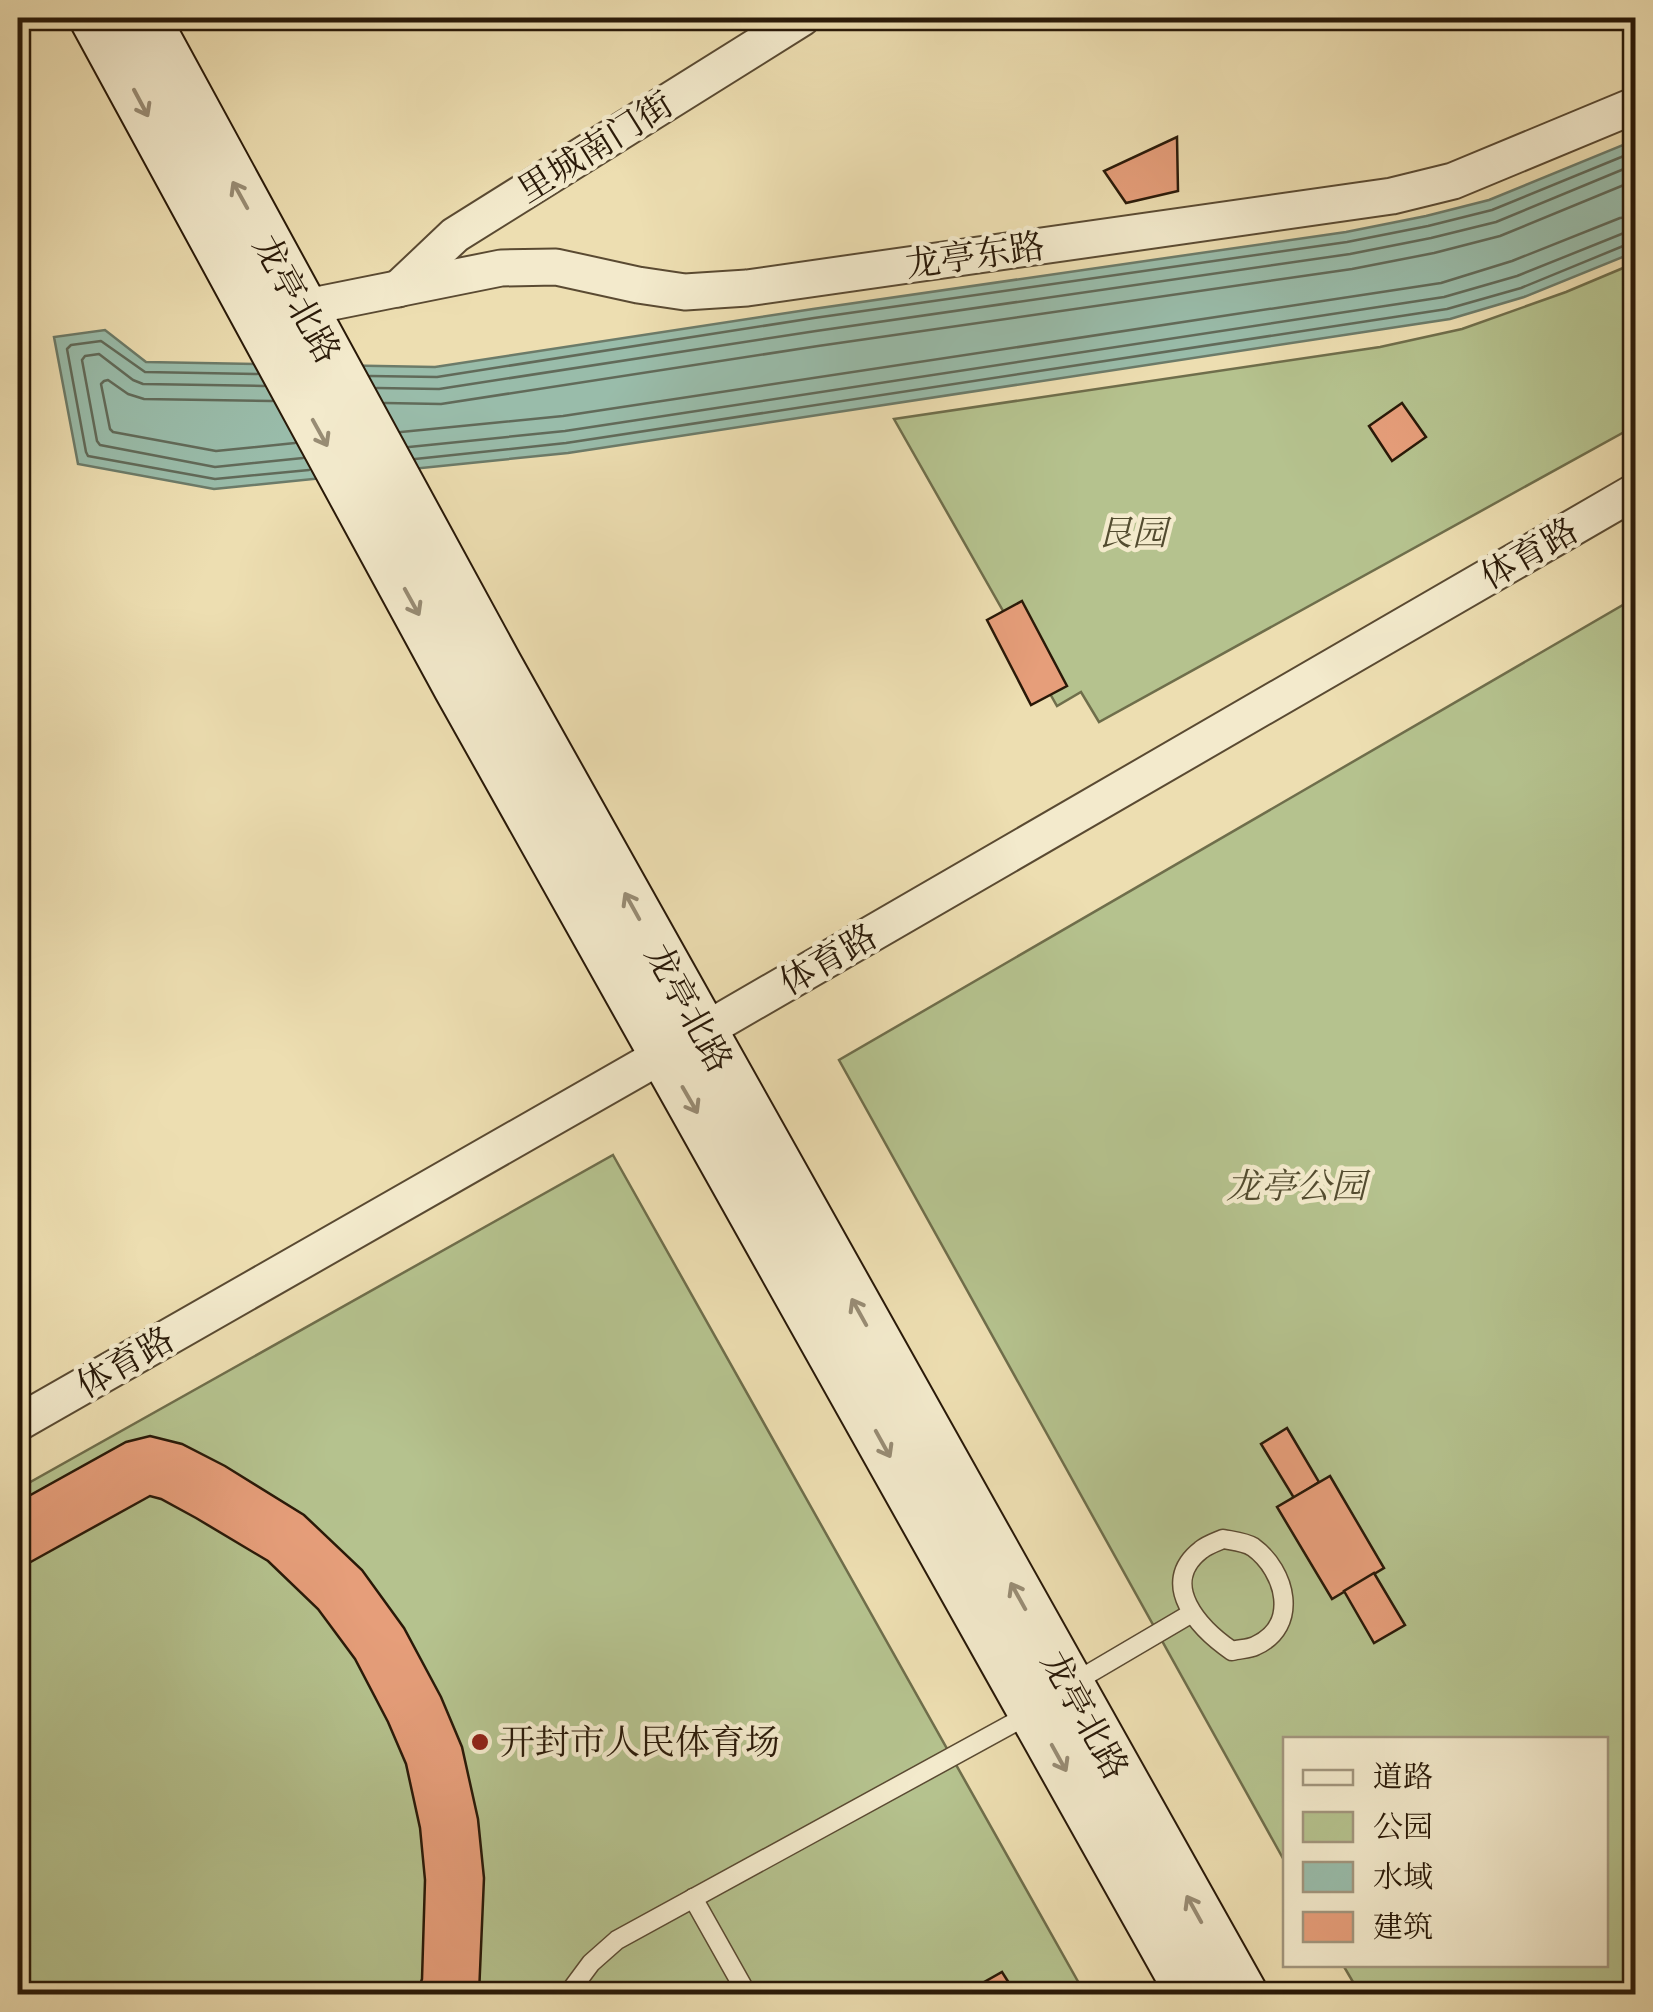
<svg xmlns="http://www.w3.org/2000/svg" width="1653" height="2012" font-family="'IM FELL French Canon','Noto Serif SC',serif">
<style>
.green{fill:#b5c28e;stroke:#6f6e4b;stroke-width:2.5}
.water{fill:#99bcaa;stroke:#6c7b69;stroke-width:2.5}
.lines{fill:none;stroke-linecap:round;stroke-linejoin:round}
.shore{stroke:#616a59;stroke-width:2.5}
.building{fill:#e69e7a;stroke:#291908;stroke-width:2.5}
.lane-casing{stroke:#5a4a32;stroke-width:21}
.street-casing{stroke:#5a4a32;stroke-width:39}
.secondary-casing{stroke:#291908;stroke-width:54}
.lane{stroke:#f3eacc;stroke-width:18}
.street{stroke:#f3eacc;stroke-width:35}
.secondary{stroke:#f3eacc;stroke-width:50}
.oneway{stroke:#988c74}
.poi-dot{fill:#8f2418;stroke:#f3eacc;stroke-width:4}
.labels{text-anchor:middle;stroke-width:9;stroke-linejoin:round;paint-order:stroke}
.street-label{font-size:35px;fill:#291908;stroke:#f3eacc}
.park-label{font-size:35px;font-style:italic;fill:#534c30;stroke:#f3eacc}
.poi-label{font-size:35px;fill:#291908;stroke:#f3eacc;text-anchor:start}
</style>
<rect width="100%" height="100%" fill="#eddeb1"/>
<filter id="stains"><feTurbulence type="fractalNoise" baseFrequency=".002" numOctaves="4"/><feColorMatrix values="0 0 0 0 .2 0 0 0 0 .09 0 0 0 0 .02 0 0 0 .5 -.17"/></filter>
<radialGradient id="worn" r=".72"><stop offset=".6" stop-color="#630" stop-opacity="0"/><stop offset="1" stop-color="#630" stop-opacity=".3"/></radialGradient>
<g class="green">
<path d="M 1635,263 L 1635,426 L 1099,722 L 1081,692 L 1057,706 L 894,419 L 1380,347 L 1462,329 L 1566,292 Z"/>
<path d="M 1635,598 L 1635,1994 L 1360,1994 L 1343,1965 L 1606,1964 L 1606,1740 L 1286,1740 L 1285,1862 L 839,1060 Z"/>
<path d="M 613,1155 L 1085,1994 L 18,1994 L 18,1489 Z"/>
</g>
<path class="water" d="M 1635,140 L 1635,252 L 1524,297 L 1450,319 L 568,453 L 214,489 L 78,464 L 54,337 L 105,330 L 146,362 L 435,367 L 813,309 L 1346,232 L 1426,216 L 1489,200 Z"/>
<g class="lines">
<g class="shore">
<path d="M 257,374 L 145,372 L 101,341 L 71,345 L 67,349 L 86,452 L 88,456 L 215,479 L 309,470"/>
<path d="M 370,376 L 437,377 L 814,318 L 1347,242 L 1428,226 L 1492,210 L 1636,151"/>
<path d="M 264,386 L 143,384 L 133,380 L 99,354 L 85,356 L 82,360 L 97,441 L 100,445 L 215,467 L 303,458"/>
<path d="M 377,388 L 439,389 L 816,331 L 1350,254 L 1431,238 L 1496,222 L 1636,164"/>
<path d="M 272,401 L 144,399 L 128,394 L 108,380 L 104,381 L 101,384 L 110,429 L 113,432 L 216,451 L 295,443"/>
<path d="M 385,403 L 441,404 L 818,346 L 1352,269 L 1434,253 L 1500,236 L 1636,180"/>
<path d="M 401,432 L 563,416 L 1441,283 L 1512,261 L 1620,218 L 1636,216"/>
<path d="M 409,447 L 565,431 L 1444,297 L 1517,276 L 1624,233 L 1636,231"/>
<path d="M 415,459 L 566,443 L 1447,309 L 1521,288 L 1628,244 L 1636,244"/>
</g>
</g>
<g class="building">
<path d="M 1177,137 L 1178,191 L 1126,203 L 1104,171 Z"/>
<path d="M 1402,403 L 1426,437 L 1392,461 L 1369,426 Z"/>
<path d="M 1022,601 L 1067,686 L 1031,705 L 987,620 Z"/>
<path d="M 1287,1428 L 1319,1482 L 1294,1498 L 1261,1444 Z"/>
<path d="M 150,1436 L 182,1444 L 225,1466 L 304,1515 L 362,1570 L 404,1628 L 441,1697 L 462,1747 L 478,1819 L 484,1878 L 479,1994 L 417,1994 L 422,1979 L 425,1880 L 420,1828 L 406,1764 L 388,1722 L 355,1659 L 318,1609 L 268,1561 L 196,1518 L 161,1499 L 150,1496 L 18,1569 L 18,1502 L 126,1442 Z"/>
<path d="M 1330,1476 L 1384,1568 L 1332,1599 L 1277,1507 Z"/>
<path d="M 1374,1573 L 1405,1625 L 1374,1643 L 1344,1591 Z"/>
<path d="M 1002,1972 L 1016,1994 L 963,1994 Z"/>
</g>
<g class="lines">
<defs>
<g id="lane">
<path d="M 1223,1539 C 1233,1541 1245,1542 1253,1547 C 1286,1571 1300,1626 1255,1646 C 1249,1649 1239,1649 1232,1651 C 1200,1629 1157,1584 1201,1550 C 1207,1545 1216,1542 1223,1539 Z"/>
<path d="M 1073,1683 L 1192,1613"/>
<path d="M 693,1898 L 747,1994"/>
<path d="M 568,1994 L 591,1963 L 617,1940 L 1030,1714"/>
</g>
<g id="street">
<path d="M 398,289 L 455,235 L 802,18"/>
<path d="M 302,308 L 501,268 L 556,267 L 638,285 L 685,292 L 747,288 L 1392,196 L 1453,181 L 1636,105"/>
<path d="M 18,1423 L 664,1054 L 1636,491"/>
</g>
<g id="secondary">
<path d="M 95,18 L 459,687 L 1192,1994"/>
<path d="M 144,18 L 497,666 L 1242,1994"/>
</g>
</defs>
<use href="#lane" class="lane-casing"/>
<use href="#street" class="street-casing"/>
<use href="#secondary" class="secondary-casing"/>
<use href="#lane" class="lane"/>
<use href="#street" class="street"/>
<use href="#secondary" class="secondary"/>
</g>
<defs><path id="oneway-shaft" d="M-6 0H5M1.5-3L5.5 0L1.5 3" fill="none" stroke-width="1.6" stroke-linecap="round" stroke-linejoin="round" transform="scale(2.5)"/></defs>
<g class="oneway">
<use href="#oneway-shaft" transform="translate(141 103) rotate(62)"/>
<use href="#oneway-shaft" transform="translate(240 195) rotate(-119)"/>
<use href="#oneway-shaft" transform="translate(320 433) rotate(61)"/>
<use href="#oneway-shaft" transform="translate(412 602) rotate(61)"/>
<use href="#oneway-shaft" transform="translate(632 906) rotate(-119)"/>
<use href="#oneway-shaft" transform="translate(690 1100) rotate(60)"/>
<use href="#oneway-shaft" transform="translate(859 1312) rotate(-119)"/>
<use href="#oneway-shaft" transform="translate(883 1444) rotate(61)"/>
<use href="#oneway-shaft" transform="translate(1018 1596) rotate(-119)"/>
<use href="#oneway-shaft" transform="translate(1059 1758) rotate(61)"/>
<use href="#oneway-shaft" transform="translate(1194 1909) rotate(-119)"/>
</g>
<circle class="poi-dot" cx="480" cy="1742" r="10"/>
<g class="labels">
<g class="street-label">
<text transform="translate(595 147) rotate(-32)" y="12">里城南门街</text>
<text transform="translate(975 255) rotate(-8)" y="12">龙亭东路</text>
<text transform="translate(297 299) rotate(61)" y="12">龙亭北路</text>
<text transform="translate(1529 553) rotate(-30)" y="12">体育路</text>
<text transform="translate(828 959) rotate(-30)" y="12">体育路</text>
<text transform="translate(689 1008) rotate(61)" y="12">龙亭北路</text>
<text transform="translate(125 1362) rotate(-30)" y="12">体育路</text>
<text transform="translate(1085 1715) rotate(61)" y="12">龙亭北路</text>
</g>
<g class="park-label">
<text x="1132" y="545">艮园</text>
<text x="1296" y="1198">龙亭公园</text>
</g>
<g class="poi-label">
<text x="500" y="1754">开封市人民体育场</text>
</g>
</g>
<rect width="1653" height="2012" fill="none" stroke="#eddeb1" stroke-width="60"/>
<rect x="20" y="20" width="1613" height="1972" fill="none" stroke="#291908" stroke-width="5"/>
<rect x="30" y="30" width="1593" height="1952" fill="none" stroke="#291908" stroke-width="2.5"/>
<rect x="1283" y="1737" width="325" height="230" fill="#f3eacc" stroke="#a2967e" stroke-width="2.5"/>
<rect x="1303" y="1770" width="50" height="15" fill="#f3eacc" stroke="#a2967e" stroke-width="2.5"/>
<text x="1373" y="1787" font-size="30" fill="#291908">道路</text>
<rect x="1303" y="1812" width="50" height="30" fill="#b5c28e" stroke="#a2967e" stroke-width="2.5"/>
<text x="1373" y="1837" font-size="30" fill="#291908">公园</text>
<rect x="1303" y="1862" width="50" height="30" fill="#99bcaa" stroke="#a2967e" stroke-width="2.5"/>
<text x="1373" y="1887" font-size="30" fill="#291908">水域</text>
<rect x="1303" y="1912" width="50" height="30" fill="#e69e7a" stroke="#a2967e" stroke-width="2.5"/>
<text x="1373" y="1937" font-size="30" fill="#291908">建筑</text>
<rect width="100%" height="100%" filter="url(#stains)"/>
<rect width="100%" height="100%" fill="url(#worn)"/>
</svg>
